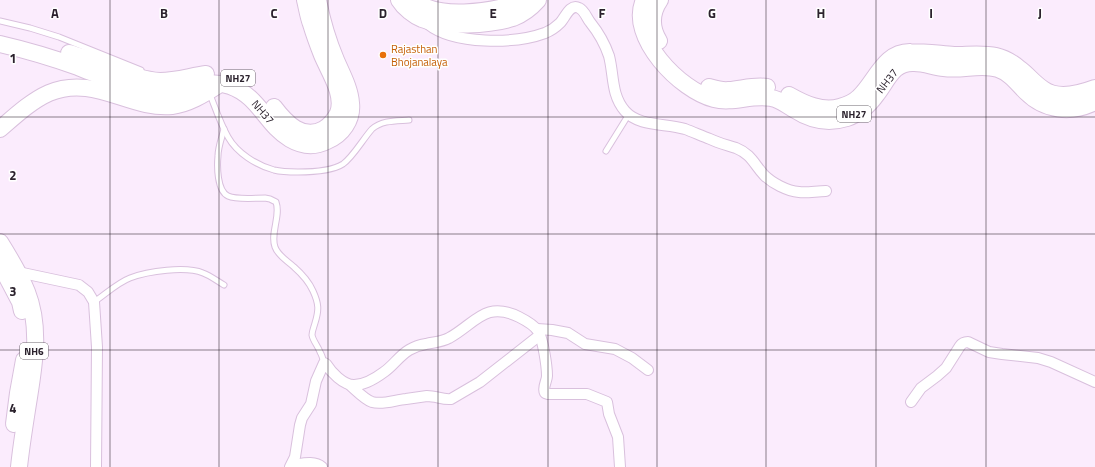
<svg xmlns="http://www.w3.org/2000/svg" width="1095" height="467" font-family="'Titillium Web',sans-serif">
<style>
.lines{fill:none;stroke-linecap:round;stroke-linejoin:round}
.service-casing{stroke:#d9c0dd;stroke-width:7}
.minor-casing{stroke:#d9c0dd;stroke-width:12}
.trunk-casing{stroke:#d9c0dd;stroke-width:18}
.service{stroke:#fff;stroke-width:5}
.minor{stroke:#fff;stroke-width:10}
.trunk{stroke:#fff;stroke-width:16}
.grid{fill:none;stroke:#2b222d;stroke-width:1;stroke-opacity:0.55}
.food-dot{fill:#e8710a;stroke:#fff;stroke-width:1.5}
.labels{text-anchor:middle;stroke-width:3;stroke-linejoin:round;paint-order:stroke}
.shield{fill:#fff;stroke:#6b646c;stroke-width:1}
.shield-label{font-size:10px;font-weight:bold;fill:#2b222d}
.food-label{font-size:11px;fill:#c56008;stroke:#fff;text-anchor:start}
.street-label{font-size:11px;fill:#2b222d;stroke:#fff}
.grid-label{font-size:13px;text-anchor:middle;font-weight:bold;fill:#2b222d;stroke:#fff;stroke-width:3;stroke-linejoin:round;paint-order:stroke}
</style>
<rect width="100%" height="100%" fill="#fbecfd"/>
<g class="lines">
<defs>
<g id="service">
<path d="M 0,21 L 30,28 L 59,37 L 141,70"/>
<path d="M 209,92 C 215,107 220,123 228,137 C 237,153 256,165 274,170 C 282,172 290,172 298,172 C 311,172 332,171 343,164 C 353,157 363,139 372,129 C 382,120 396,121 409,120"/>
<path d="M 224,129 C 222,137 218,147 218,156 C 217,166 217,191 228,196 C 237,200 254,198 265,198 L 270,199 L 276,202 C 281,216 270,233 275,247 C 278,256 288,261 294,267 C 302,274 309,282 313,291 C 319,304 319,310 315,323 C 314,327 312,331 312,335 C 313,341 318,346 320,352 C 322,355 323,359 324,363"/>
<path d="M 606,151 L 629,114"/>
<path d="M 94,302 C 106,294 117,283 130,278 C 148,271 186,266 203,273 C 211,276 217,281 224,285"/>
</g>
<g id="minor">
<path d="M 428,24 C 454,45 515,44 545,33 C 550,31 556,27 560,23 C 565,18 570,3 579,8 C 584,10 587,18 590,22 C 598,32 605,44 609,56 C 614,75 611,95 625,111 C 639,127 666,123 685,129 C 693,132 702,136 710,139 C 718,143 727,145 736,148 C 751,154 754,164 764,175 C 772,183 787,191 799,192 C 807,193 817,191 826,191"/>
<path d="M 18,272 L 79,285 L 88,292 L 94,302 L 97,347 L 96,467"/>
<path d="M 537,329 L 552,330 L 568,333 L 585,344 L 615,349 L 632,358 L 648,370"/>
<path d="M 350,385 C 357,391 364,399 372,402 C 383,405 395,400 406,399 C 413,398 420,397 427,396 C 436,396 443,400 451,399 L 480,382 L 540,335"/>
<path d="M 911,402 L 921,388 L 937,376 L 946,368 L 960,346 C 962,343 964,342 968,342 L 989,352 L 1002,354 L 1038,358 L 1051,362 L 1095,382"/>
<path d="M 292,465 C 301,464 314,460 322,467"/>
<path d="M 290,467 L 295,457 L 300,425 L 302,418 L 311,404 L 316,381 L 324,363 L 326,364 C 331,372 343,385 354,385 C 364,385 376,378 384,372 C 393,366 399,356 409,350 C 414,347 420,345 426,344 C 434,342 442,342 449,338 C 475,324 485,300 519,317 C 525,320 534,325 538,331 C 543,339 547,366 547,376 C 547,381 542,388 545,393 L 548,394 L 587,394 L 607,402 L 609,414 L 618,437 L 620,467"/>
</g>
<g id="trunk">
<path d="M 399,0 C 404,8 414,16 422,19 C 444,28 491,25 513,18 C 523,14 531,8 538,0"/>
<path d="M 415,0 C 436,20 491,12 517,3 L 520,0"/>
<path d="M 644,0 C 627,37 681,91 714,99 C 733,104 752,94 771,98 C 780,99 787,106 795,110 C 812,121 828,124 847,118 C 859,114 870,104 877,94 C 888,80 893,62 914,63 C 924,63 934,67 944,68 C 962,71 981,63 998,69 C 1010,73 1017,83 1026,92 C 1045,111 1071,114 1095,102"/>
<path d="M 659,41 C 651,28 651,13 660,0"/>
<path d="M 0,44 C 26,50 53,58 78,67 C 101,76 132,90 155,93 C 180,95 205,77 230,86 C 259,96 266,125 290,139 C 302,146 315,147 327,141 C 342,135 353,120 351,103 C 350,88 342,74 336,60 C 328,41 322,21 318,0"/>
<path d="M 69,53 C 79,56 90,59 101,63 C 120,70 140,80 160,81 C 176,81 191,76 206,74"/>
<path d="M 709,87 C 716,89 722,91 729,90 C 742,89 754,85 767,87"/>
<path d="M 789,95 C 805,104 822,112 840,107 C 847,105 854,102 859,97 C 876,81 884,51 911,52 C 926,52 940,54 954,55 C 968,55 983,53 996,56 C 1005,58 1013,63 1020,69 C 1028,75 1034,83 1043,89 C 1058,100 1079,94 1095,88"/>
<path d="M 274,107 C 286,123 303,141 324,129 C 330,125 335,119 338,113 C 345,95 329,72 322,55 C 318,45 314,34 311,24 C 308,16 307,8 305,0"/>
<path d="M 0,129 C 15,116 31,101 49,93 C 94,74 130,110 172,106 C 188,104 203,95 217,86"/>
<path d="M 0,242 C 10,258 20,274 27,292 C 42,330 33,371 27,410 C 24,429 21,448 19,467"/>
<path d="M 0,264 L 20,302 L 22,311"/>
<path d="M 14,424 L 18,393 L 24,360"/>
</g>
</defs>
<use href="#service" class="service-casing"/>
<use href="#minor" class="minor-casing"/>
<use href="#trunk" class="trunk-casing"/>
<use href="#service" class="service"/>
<use href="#minor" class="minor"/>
<use href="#trunk" class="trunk"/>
</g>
<path class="grid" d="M 110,0 L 110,467M 219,0 L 219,467M 328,0 L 328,467M 438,0 L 438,467M 548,0 L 548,467M 657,0 L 657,467M 766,0 L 766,467M 876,0 L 876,467M 986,0 L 986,467M 0,117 L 1095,117M 0,234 L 1095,234M 0,350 L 1095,350"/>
<circle class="food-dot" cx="383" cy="55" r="4"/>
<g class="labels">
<g class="shield">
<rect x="221" y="70" width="34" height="16" rx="3"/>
<rect x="837" y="106" width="34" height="16" rx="3"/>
<rect x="20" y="343" width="28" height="16" rx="3"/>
</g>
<g class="shield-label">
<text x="238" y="82">NH27</text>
<text x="854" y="118">NH27</text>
<text x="34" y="355">NH6</text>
</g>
<g class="food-label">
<text x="391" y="53">Rajasthan<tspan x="391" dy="13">Bhojanalaya</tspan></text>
</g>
<g class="street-label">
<text transform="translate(887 81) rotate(-52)" y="4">NH37</text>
<text transform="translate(263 112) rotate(49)" y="4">NH37</text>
</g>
</g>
<g class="grid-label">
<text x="55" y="18">A</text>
<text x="164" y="18">B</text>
<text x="274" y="18">C</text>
<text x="383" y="18">D</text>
<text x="493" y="18">E</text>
<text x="602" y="18">F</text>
<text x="712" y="18">G</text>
<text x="821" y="18">H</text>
<text x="931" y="18">I</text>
<text x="1040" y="18">J</text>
<text x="13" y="63">1</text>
<text x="13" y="180">2</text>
<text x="13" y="296">3</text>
<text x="13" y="413">4</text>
</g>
</svg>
